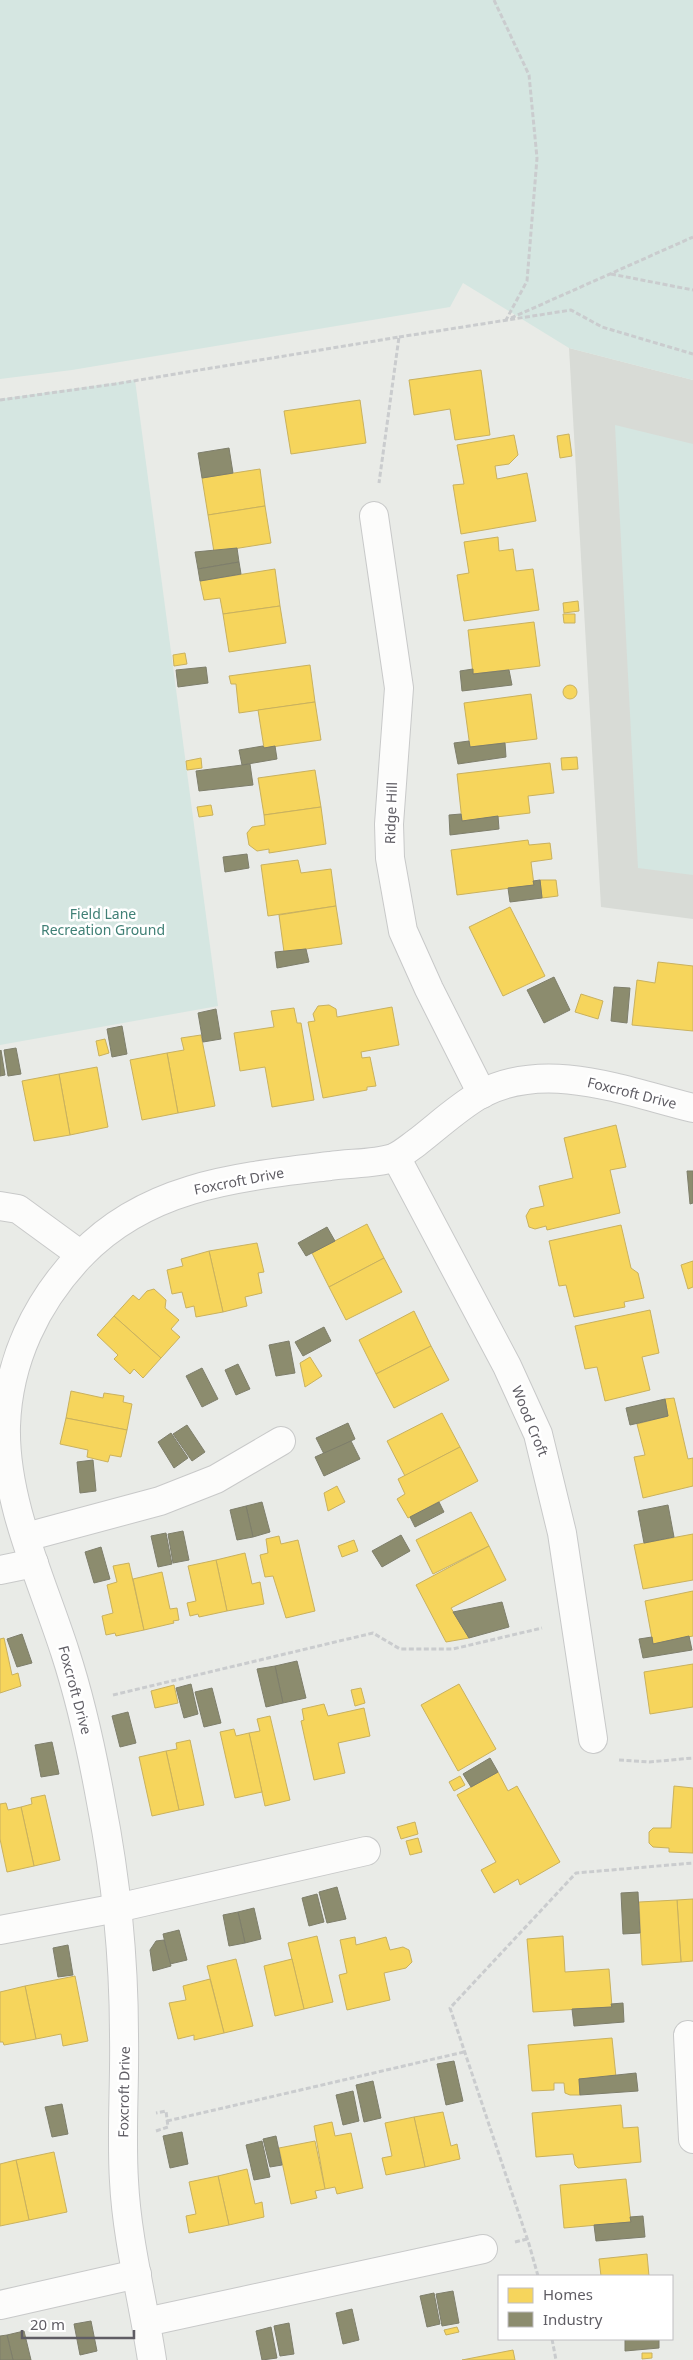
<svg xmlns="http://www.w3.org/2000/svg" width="693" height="2360" font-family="'Noto Sans',sans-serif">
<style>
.education{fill:#d8dbd6}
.green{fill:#d5e6e1}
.homes{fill:#f6d55c;stroke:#c9b15e}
.industry{fill:#8c8c6e;stroke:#7e7e6b}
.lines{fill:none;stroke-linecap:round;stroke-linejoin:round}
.minor-casing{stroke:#c8c9c9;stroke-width:30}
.path{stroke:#caccce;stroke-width:3;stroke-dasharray:5 2.5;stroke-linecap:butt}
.minor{stroke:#fcfcfb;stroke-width:28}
.labels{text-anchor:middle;stroke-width:5;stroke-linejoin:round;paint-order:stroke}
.street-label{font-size:14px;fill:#5f5d64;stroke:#fff}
.park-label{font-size:14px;fill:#408076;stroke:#fff}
</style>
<rect width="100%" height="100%" fill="#e9ebe7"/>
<path class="education" d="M 569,348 L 693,380 L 693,919 L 601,907 Z"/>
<g class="green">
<path d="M 0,0 L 693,0 L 693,380 L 569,348 L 463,283 L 450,307 L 72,370 L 0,379 Z"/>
<path d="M 135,380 L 218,1006 L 0,1045 L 0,399 Z"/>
<path d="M 615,425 L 693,444 L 693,875 L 638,868 Z"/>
</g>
<g class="homes">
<path d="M 481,370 L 490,435 L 455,440 L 450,409 L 414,415 L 409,380 Z"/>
<path d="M 360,400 L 366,443 L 291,454 L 284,411 Z"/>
<path d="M 569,434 L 572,456 L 560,458 L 557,436 Z"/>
<path d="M 514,435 L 518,455 L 509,464 L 495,466 L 497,479 L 527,473 L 536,521 L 461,534 L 453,485 L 464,484 L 457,445 Z"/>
<path d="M 260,469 L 265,506 L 208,515 L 202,478 Z"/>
<path d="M 265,506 L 271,543 L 214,552 L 208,515 Z"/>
<path d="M 498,537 L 499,551 L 513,549 L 516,571 L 533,569 L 539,610 L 464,621 L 457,575 L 469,573 L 464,542 Z"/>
<path d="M 275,569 L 280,606 L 223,614 L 220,598 L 204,600 L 200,581 Z"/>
<path d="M 578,601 L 579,611 L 564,613 L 563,603 Z"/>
<path d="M 280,606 L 286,643 L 229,652 L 223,614 Z"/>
<path d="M 563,614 L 575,614 L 575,623 L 564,623 Z"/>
<path d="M 534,622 L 540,666 L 473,674 L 468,630 Z"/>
<path d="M 185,653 L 187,664 L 174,666 L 173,655 Z"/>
<path d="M 310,665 L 315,702 L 239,713 L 236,684 L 231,684 L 229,676 Z"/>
<circle cx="570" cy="692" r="7"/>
<path d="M 531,694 L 537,739 L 470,747 L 464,703 Z"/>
<path d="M 315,702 L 321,740 L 264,748 L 258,710 Z"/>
<path d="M 577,757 L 578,769 L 562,770 L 561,758 Z"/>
<path d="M 201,758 L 202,768 L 187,770 L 186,761 Z"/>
<path d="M 550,763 L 554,793 L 528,796 L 530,813 L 462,821 L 457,774 Z"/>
<path d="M 315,770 L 321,807 L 264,815 L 258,778 Z"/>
<path d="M 211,805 L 213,815 L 199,817 L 197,807 Z"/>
<path d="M 321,807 L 326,844 L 269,853 L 269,849 L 257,851 L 249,845 L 247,833 L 252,827 L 265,825 L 264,815 Z"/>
<path d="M 528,840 L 529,845 L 550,843 L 552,859 L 531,862 L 534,885 L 457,895 L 451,850 Z"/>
<path d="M 298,860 L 301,873 L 331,869 L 336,906 L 268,916 L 261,865 Z"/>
<path d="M 540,880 L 556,880 L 558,896 L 542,898 Z"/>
<path d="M 336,906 L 342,944 L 284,952 L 279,915 Z"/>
<path d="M 510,907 L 545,976 L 503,996 L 469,927 Z"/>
<path d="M 658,962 L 693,966 L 693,1031 L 632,1025 L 637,980 L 655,983 Z"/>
<path d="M 581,994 L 603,1001 L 598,1019 L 575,1012 Z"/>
<path d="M 329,1005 L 336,1009 L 337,1017 L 392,1007 L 399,1045 L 361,1052 L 362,1058 L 370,1057 L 376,1086 L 367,1087 L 367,1090 L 323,1098 L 308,1022 L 315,1021 L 313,1014 L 318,1006 Z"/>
<path d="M 294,1008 L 297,1023 L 301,1023 L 314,1100 L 272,1107 L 265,1067 L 240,1071 L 234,1033 L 274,1027 L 271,1011 Z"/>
<path d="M 201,1035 L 215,1106 L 178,1113 L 167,1053 L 184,1050 L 181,1038 Z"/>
<path d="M 105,1039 L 109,1053 L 99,1056 L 96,1041 Z"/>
<path d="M 167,1053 L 178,1113 L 142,1120 L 130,1060 Z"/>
<path d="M 97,1067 L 108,1127 L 70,1135 L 59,1074 Z"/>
<path d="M 59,1074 L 70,1135 L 34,1141 L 22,1081 Z"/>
<path d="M 616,1125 L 626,1167 L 610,1170 L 620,1213 L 547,1230 L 546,1226 L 535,1229 L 529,1227 L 526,1216 L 530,1209 L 544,1206 L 539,1186 L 573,1178 L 564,1138 Z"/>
<path d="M 367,1224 L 384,1258 L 329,1287 L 312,1253 Z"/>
<path d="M 621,1225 L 631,1268 L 638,1273 L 644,1298 L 624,1302 L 625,1307 L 574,1317 L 566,1285 L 559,1286 L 549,1241 Z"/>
<path d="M 257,1243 L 264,1272 L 258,1273 L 262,1293 L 245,1297 L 247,1306 L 223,1312 L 209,1251 Z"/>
<path d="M 209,1251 L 223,1312 L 196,1317 L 194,1306 L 186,1308 L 182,1292 L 172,1294 L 167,1270 L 183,1266 L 181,1259 Z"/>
<path d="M 384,1258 L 402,1292 L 346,1320 L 329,1287 Z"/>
<path d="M 693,1261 L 693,1287 L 688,1289 L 681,1265 Z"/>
<path d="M 154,1289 L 166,1300 L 165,1308 L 179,1320 L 171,1329 L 180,1337 L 161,1358 L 114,1316 L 133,1295 L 139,1300 L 147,1291 Z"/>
<path d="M 650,1310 L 659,1353 L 642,1357 L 650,1390 L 605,1401 L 597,1367 L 585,1369 L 575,1326 Z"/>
<path d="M 414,1311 L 431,1346 L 376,1374 L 359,1340 Z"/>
<path d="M 114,1316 L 161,1358 L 143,1378 L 134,1369 L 130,1374 L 114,1359 L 118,1355 L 97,1335 Z"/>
<path d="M 431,1346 L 449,1380 L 394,1408 L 376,1374 Z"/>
<path d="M 310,1357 L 322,1376 L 305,1387 L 300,1363 Z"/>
<path d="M 71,1391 L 103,1398 L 104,1393 L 124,1396 L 123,1402 L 132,1404 L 127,1430 L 66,1418 Z"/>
<path d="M 674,1398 L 688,1459 L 693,1458 L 693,1486 L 643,1498 L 634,1457 L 645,1455 L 637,1424 L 668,1416 L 665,1399 Z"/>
<path d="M 442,1413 L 460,1447 L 405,1476 L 387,1441 Z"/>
<path d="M 66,1418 L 127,1430 L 121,1457 L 110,1455 L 108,1462 L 87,1457 L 88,1450 L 60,1444 Z"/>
<path d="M 460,1447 L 478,1481 L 408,1518 L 397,1499 L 405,1494 L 398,1479 Z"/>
<path d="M 337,1486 L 345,1502 L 328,1511 L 324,1493 Z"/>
<path d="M 471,1512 L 489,1546 L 433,1574 L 416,1540 Z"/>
<path d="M 693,1534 L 693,1580 L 643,1589 L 634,1545 Z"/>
<path d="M 279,1536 L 281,1544 L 298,1540 L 315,1611 L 286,1618 L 273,1576 L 265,1577 L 260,1555 L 268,1553 L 266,1539 Z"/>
<path d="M 354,1540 L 358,1551 L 342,1557 L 338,1546 Z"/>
<path d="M 489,1546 L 506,1580 L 451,1608 L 469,1638 L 446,1642 L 416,1585 Z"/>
<path d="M 245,1553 L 252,1584 L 260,1582 L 264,1604 L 227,1611 L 216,1560 Z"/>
<path d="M 216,1560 L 227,1611 L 199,1617 L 198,1614 L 190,1616 L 187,1603 L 196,1601 L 188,1566 Z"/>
<path d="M 129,1563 L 144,1630 L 116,1636 L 115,1633 L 106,1635 L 102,1616 L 113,1613 L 107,1585 L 117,1582 L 113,1566 Z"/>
<path d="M 162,1572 L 170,1609 L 177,1608 L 179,1620 L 173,1621 L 174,1623 L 144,1630 L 133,1579 Z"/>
<path d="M 693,1591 L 693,1636 L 653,1644 L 645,1601 Z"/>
<path d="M 4,1638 L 12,1675 L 18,1673 L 21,1686 L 0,1693 L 0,1639 Z"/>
<path d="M 693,1664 L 693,1707 L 650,1714 L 644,1672 Z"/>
<path d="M 459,1684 L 496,1749 L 458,1771 L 421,1705 Z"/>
<path d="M 174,1685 L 178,1703 L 155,1708 L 151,1691 Z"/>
<path d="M 361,1688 L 365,1703 L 355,1706 L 351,1690 Z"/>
<path d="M 324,1704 L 328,1716 L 364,1708 L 370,1736 L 338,1743 L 345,1773 L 314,1780 L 301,1721 L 304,1720 L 302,1709 Z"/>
<path d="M 270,1716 L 290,1800 L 265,1806 L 249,1733 L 260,1731 L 257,1719 Z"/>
<path d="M 234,1729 L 236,1736 L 249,1733 L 262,1792 L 235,1798 L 220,1732 Z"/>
<path d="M 190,1740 L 204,1805 L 179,1810 L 166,1751 L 177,1749 L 176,1743 Z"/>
<path d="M 166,1751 L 179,1810 L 152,1816 L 139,1757 Z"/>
<path d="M 498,1772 L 508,1791 L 517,1786 L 560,1862 L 520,1885 L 518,1879 L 494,1893 L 481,1870 L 496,1862 L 457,1795 Z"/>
<path d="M 460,1776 L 465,1785 L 454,1791 L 449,1782 Z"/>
<path d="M 674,1786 L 693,1788 L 693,1853 L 669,1852 L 669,1848 L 653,1847 L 649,1843 L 649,1832 L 653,1828 L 671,1828 Z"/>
<path d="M 45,1795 L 60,1860 L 34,1866 L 21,1807 L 32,1804 L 31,1798 Z"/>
<path d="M 6,1803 L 8,1810 L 21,1807 L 34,1866 L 7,1872 L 0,1839 L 0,1804 Z"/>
<path d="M 415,1822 L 418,1834 L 401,1839 L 397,1827 Z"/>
<path d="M 418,1838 L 422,1852 L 410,1855 L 406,1841 Z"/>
<path d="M 693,1899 L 693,1961 L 681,1962 L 677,1900 Z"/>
<path d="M 677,1900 L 681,1962 L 642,1965 L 639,1902 Z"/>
<path d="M 317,1936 L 333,2002 L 304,2009 L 288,1943 Z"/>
<path d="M 563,1936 L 565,1972 L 609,1969 L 612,2007 L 533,2012 L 527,1939 Z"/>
<path d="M 355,1937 L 356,1945 L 386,1937 L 390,1950 L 403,1947 L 409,1950 L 412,1962 L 406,1968 L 384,1973 L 390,2000 L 347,2010 L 339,1975 L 347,1973 L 340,1940 Z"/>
<path d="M 236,1959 L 253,2026 L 224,2033 L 207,1966 Z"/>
<path d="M 292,1959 L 304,2009 L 275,2016 L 264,1966 Z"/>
<path d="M 75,1976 L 88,2041 L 63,2046 L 61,2034 L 36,2039 L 25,1986 Z"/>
<path d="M 210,1979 L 224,2033 L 194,2040 L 194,2035 L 178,2039 L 169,2003 L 186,2000 L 183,1986 Z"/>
<path d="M 25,1986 L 36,2039 L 4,2045 L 3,2042 L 0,2042 L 0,1992 Z"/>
<path d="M 612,2038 L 616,2077 L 579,2079 L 580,2095 L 570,2095 L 565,2093 L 564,2083 L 554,2083 L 554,2090 L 532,2091 L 528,2045 Z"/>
<path d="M 621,2105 L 623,2128 L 638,2127 L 641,2162 L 578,2168 L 575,2165 L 573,2154 L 536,2157 L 532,2113 Z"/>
<path d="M 443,2112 L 451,2146 L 457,2144 L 460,2159 L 425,2167 L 414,2117 Z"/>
<path d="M 414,2117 L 425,2167 L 386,2175 L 382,2158 L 392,2156 L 385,2123 Z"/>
<path d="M 332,2122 L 335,2136 L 351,2133 L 363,2188 L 337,2194 L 335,2187 L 325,2189 L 314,2126 Z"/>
<path d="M 315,2141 L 325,2189 L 315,2191 L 317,2198 L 291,2204 L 279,2148 Z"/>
<path d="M 54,2152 L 67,2212 L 29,2220 L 16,2160 Z"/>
<path d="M 16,2160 L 29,2220 L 0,2226 L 0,2164 Z"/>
<path d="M 247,2169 L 255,2204 L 262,2202 L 264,2217 L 229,2225 L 218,2176 Z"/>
<path d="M 218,2176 L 229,2225 L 189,2233 L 186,2216 L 196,2214 L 189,2182 Z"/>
<path d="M 626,2179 L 631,2222 L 564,2228 L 560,2185 Z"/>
<path d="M 647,2254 L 649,2276 L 601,2276 L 599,2259 Z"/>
<path d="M 457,2327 L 459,2332 L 446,2335 L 444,2330 Z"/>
<path d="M 513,2350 L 515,2360 L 462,2360 Z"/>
<path d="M 642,2353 L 652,2353 L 652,2358 L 642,2359 Z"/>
</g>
<g class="industry">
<path d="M 229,448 L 233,473 L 202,478 L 198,453 Z"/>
<path d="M 237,548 L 239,562 L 198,569 L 195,552 Z"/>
<path d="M 239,562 L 241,574 L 200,581 L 198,569 Z"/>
<path d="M 206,667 L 208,683 L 178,687 L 176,670 Z"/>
<path d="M 473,669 L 473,674 L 509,670 L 512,685 L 462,691 L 460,671 Z"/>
<path d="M 469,741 L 470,747 L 505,743 L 506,757 L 458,764 L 454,743 Z"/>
<path d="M 263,746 L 264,748 L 275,746 L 277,759 L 242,765 L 239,750 Z"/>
<path d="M 250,764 L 253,785 L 199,791 L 196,771 Z"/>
<path d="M 461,814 L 462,821 L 498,816 L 499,829 L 450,835 L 449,815 Z"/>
<path d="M 247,854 L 249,868 L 225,872 L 223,857 Z"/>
<path d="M 540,880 L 542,898 L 510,902 L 508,888 L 534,885 L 533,881 Z"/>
<path d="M 306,949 L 309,962 L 277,968 L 275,952 Z"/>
<path d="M 554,977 L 570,1010 L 544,1023 L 527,990 Z"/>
<path d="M 614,987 L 630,988 L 627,1023 L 611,1021 Z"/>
<path d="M 216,1009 L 221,1039 L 203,1042 L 198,1013 Z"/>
<path d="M 122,1026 L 127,1054 L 112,1057 L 107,1029 Z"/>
<path d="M 16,1048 L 21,1074 L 8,1076 L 4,1050 Z"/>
<path d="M 1,1050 L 5,1075 L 0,1076 L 0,1051 Z"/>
<path d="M 687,1171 L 693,1171 L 693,1203 L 690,1204 Z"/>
<path d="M 327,1227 L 335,1241 L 306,1256 L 298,1243 Z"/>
<path d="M 324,1327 L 331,1341 L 303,1356 L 295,1342 Z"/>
<path d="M 289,1341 L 295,1373 L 276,1376 L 269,1345 Z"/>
<path d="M 238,1364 L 250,1389 L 236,1395 L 225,1370 Z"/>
<path d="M 202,1368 L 218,1399 L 202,1407 L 186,1376 Z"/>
<path d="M 665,1399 L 668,1416 L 630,1425 L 626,1408 Z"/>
<path d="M 348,1423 L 355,1439 L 324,1454 L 316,1438 Z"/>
<path d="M 187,1425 L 205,1452 L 192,1461 L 173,1434 Z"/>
<path d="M 171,1433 L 188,1458 L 174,1468 L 158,1442 Z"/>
<path d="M 351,1441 L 360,1459 L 324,1476 L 315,1457 Z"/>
<path d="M 93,1460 L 96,1491 L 80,1493 L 77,1462 Z"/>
<path d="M 262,1502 L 270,1532 L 253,1537 L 246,1506 Z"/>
<path d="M 439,1502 L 444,1512 L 415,1527 L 410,1517 Z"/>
<path d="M 668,1505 L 674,1537 L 644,1543 L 638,1511 Z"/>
<path d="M 246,1506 L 253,1537 L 237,1540 L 230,1510 Z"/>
<path d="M 183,1531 L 189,1560 L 173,1563 L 168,1534 Z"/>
<path d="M 166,1533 L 172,1564 L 158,1567 L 151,1536 Z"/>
<path d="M 401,1535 L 410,1551 L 382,1567 L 372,1551 Z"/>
<path d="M 101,1547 L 110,1579 L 94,1583 L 85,1552 Z"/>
<path d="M 502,1602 L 509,1627 L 469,1638 L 453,1612 Z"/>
<path d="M 22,1634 L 32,1663 L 17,1667 L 7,1639 Z"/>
<path d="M 689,1636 L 692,1650 L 643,1658 L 639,1639 L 652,1637 L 653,1644 Z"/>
<path d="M 297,1661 L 306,1698 L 283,1703 L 275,1666 Z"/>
<path d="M 275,1666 L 283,1703 L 266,1707 L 257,1669 Z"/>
<path d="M 191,1684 L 198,1714 L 184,1718 L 176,1688 Z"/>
<path d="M 212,1688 L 221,1723 L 204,1727 L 195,1692 Z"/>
<path d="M 128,1712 L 136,1743 L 120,1747 L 112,1716 Z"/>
<path d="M 52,1742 L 59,1774 L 41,1777 L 35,1745 Z"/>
<path d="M 490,1758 L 498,1772 L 471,1787 L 463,1774 Z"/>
<path d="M 337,1887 L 346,1919 L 327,1923 L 319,1892 Z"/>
<path d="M 638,1892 L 640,1933 L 623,1934 L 621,1893 Z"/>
<path d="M 317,1894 L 324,1922 L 309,1926 L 302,1898 Z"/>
<path d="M 254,1908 L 261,1939 L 245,1943 L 238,1912 Z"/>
<path d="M 238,1912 L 245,1943 L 229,1946 L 223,1915 Z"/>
<path d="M 179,1930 L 187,1960 L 170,1964 L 163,1934 Z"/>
<path d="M 164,1940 L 171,1966 L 153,1971 L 150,1950 L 156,1941 Z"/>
<path d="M 68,1945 L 73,1975 L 58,1977 L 53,1948 Z"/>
<path d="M 623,2003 L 624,2022 L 574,2026 L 572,2009 L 612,2007 L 611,2004 Z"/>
<path d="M 454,2061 L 463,2101 L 446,2105 L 437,2064 Z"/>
<path d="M 636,2073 L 638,2091 L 580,2095 L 579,2079 Z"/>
<path d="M 373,2081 L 381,2118 L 364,2122 L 356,2085 Z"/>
<path d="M 353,2091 L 359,2121 L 343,2125 L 336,2095 Z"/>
<path d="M 62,2104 L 68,2134 L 52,2137 L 45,2107 Z"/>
<path d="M 182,2132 L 188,2164 L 170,2168 L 163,2136 Z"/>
<path d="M 276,2136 L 282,2165 L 270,2167 L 263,2139 Z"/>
<path d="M 262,2141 L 270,2177 L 254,2180 L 246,2145 Z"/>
<path d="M 643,2216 L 645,2237 L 596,2241 L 594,2225 L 631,2222 L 630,2217 Z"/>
<path d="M 453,2291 L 459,2323 L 442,2326 L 436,2294 Z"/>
<path d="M 434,2293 L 440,2324 L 427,2327 L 420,2296 Z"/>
<path d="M 352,2309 L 359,2340 L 343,2344 L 336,2313 Z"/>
<path d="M 91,2321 L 97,2351 L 80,2355 L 74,2324 Z"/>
<path d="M 289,2323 L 294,2354 L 280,2356 L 274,2326 Z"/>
<path d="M 271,2327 L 277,2358 L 262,2360 L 256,2331 Z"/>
<path d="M 24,2331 L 31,2360 L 13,2360 L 7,2335 Z"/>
<path d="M 7,2335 L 13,2360 L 0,2360 L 0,2336 Z"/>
<path d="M 625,2339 L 659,2339 L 659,2348 L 625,2351 Z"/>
</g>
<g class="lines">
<defs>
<g id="minor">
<path d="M 374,516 L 399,688 L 389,824 L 390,858 L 403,931 L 429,989 L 482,1094"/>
<path d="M 396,1157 L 507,1366 L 538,1434 L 562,1533 L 593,1739"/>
<path d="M 0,1206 L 18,1209 L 81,1255"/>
<path d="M 26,1537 L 160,1501 L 216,1479 L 281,1441"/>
<path d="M 0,1570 L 34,1563"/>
<path d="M 0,1930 L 117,1908 L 366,1851"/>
<path d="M 688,2035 L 693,2139"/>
<path d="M 0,2305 L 137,2274"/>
<path d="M 146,2322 L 483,2249"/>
<path d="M 152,2360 C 143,2300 127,2241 124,2181 C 121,2133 125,2084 124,2036 C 124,1958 116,1879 101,1802 C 92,1752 81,1701 65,1652 C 42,1580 4,1502 6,1426 C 8,1361 36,1302 81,1255 C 148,1185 239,1177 330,1166 C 350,1163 374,1164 393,1158 C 401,1155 409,1148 416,1143 C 437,1127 458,1107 481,1094 C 547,1059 627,1092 693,1108"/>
</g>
</defs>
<use href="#minor" class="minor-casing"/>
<g class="path">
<path d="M 494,0 L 529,75 L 537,158 L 527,281 L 506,320"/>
<path d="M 611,274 L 693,290"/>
<path d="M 511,318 L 693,237"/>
<path d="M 399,337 L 571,310 L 602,327 L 693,354"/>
<path d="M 0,400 L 115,384 L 399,337 L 379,483"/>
<path d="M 113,1695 L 373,1633 L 400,1649 L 453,1649 L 542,1628"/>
<path d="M 619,1760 L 649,1762 L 693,1758"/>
<path d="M 167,2121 L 464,2052"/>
<path d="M 156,2131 L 168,2127 L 166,2111 L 156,2113"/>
<path d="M 515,2242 L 527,2239"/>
<path d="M 538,2276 L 529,2244 L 450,2008 L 576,1873 L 693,1863"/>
<path d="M 552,2339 L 556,2360"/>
</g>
<use href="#minor" class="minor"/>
</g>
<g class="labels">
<g class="street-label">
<text transform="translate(391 813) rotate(-88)" y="5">Ridge Hill</text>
<text transform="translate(632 1093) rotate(14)" y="5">Foxcroft Drive</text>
<text transform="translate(239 1181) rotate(-11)" y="5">Foxcroft Drive</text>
<text transform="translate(530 1421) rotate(68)" y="5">Wood Croft</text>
<text transform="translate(75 1690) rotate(75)" y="5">Foxcroft Drive</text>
<text transform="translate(124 2092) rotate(-89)" y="5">Foxcroft Drive</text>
</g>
<g class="park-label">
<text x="103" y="919">Field Lane<tspan x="103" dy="16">Recreation Ground</tspan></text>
</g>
</g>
<rect x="498" y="2275" width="175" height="65" fill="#ffffff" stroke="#bfbec1"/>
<rect x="508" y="2288" width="25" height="15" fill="#f6d55c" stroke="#bfbec1"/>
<text x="543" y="2300" font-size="15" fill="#5f5d64">Homes</text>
<rect x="508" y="2312" width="25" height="15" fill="#8c8c6e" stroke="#bfbec1"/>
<text x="543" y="2325" font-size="15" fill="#5f5d64">Industry</text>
<path d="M22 2330v8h112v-8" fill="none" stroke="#5f5d64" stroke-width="2.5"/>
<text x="30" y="2330" font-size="15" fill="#5f5d64" stroke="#ffffff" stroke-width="4" paint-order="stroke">20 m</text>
</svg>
